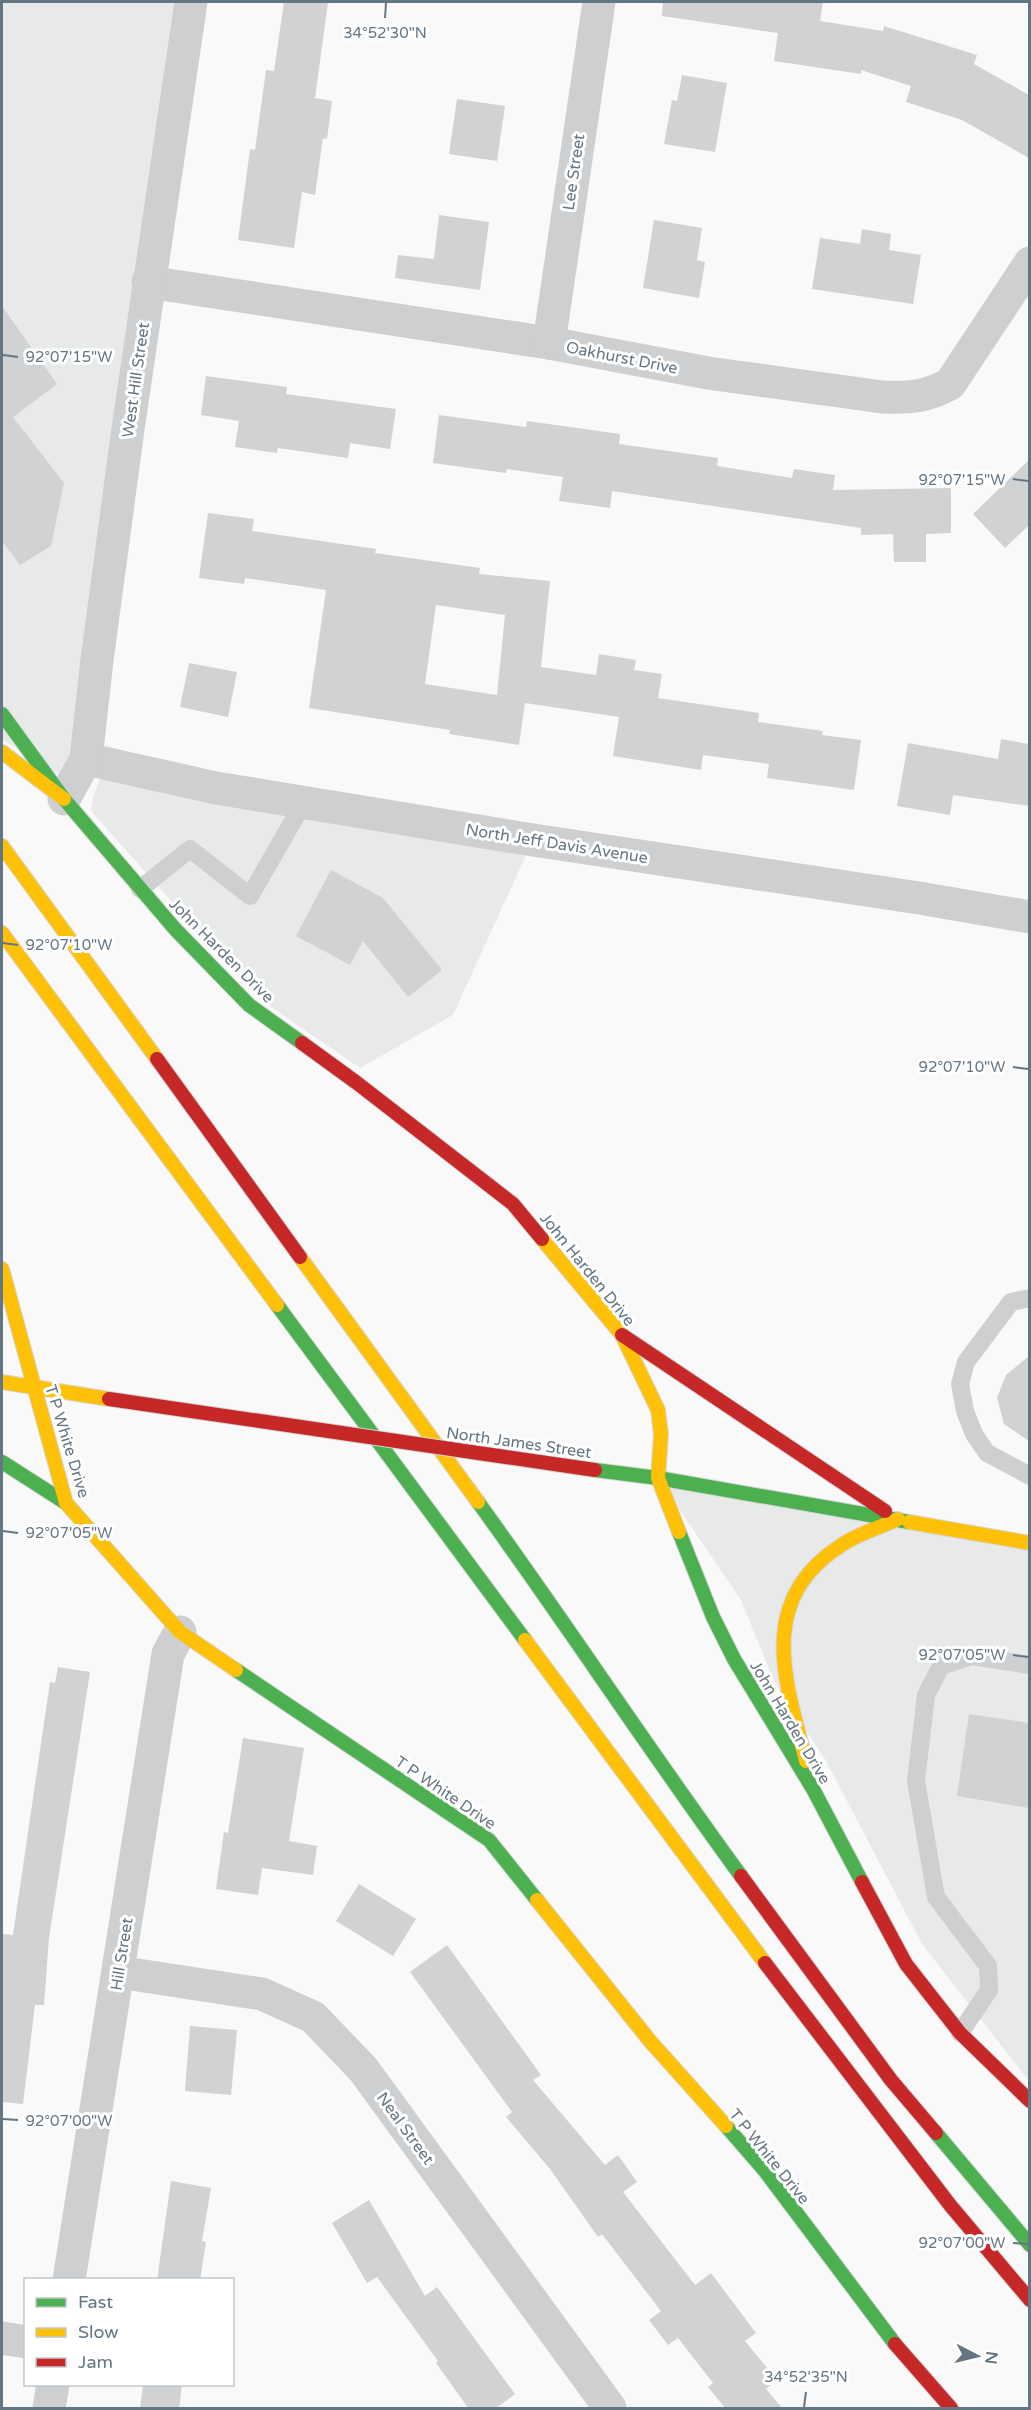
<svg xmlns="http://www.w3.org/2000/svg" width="1031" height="2410" font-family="'Varela Round',sans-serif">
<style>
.built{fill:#e8e9e9}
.building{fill:#d0d2d3;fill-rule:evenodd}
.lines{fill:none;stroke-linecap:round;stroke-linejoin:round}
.fast-casing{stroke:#d5d6d7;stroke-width:16}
.slow-casing{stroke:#d5d6d7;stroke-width:16}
.jam-casing{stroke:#d5d6d7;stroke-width:16}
.lane{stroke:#cecfd0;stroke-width:18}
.street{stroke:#cecfd0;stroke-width:33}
.fast{stroke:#4caf50;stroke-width:14}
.slow{stroke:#ffc107;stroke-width:14}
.jam{stroke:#c62828;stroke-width:14}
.jam-bridge-casing{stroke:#d5d6d7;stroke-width:16;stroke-linecap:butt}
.jam-bridge{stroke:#c62828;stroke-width:14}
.ticks{fill:none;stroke:#657683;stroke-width:2}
.labels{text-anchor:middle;stroke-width:6;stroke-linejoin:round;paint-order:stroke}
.street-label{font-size:16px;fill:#657683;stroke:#fff}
.ticks-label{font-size:15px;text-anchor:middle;fill:#657683;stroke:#fff;stroke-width:6;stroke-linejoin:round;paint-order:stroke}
</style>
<rect width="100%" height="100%" fill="#f9f9f9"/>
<g class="built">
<path d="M 2,2 L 191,2 L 68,780 L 2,739 Z"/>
<path d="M 102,773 L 533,840 L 453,1015 L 360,1068 L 257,997 L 91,811 L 93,798 Z"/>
<path d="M 658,1478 L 1029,1543 L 1029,2081 L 922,1944 L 825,1759 L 784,1698 L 773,1679 L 741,1600 Z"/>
</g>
<g class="building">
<path d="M 284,2 L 328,2 L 315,98 L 332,101 L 327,139 L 323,138 L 315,195 L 302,192 L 294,248 L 238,240 L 250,149 L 255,150 L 266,70 L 274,71 Z"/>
<path d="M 663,2 L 823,2 L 820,21 L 883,31 L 884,26 L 977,55 L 974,64 L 1029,95 L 1029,158 L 962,120 L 906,102 L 911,86 L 861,70 L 861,74 L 774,61 L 778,33 L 662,16 Z"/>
<path d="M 682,75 L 727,83 L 715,152 L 664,144 L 672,100 L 677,101 Z"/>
<path d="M 457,99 L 505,106 L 497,161 L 449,154 Z"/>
<path d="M 439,215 L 489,222 L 480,290 L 395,278 L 398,255 L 434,259 Z"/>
<path d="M 654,220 L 702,228 L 697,260 L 705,262 L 699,298 L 643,288 Z"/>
<path d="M 862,229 L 891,234 L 889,250 L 921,255 L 913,304 L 812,289 L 820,238 L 860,244 Z"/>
<path d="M 2,306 L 57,384 L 13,417 L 64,483 L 51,546 L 20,565 L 2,541 Z"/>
<path d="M 206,376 L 287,387 L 286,394 L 396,409 L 390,449 L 350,443 L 348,458 L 278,448 L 277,453 L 235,447 L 239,421 L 201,415 Z"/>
<path d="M 439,415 L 526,427 L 527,421 L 620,434 L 619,444 L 718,458 L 717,466 L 792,478 L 794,469 L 835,475 L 833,490 L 951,488 L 951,533 L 926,534 L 926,562 L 894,562 L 893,534 L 861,535 L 861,528 L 612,491 L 610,508 L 559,501 L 563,477 L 507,469 L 506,473 L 433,463 Z"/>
<path d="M 1029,460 L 1029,525 L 1005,548 L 973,514 Z"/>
<path d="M 208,513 L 254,519 L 252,531 L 376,549 L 375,553 L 480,568 L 479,574 L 550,581 L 541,667 L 596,675 L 599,654 L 636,660 L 634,670 L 662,674 L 658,698 L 759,713 L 758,722 L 823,731 L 822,735 L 861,740 L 854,790 L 767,778 L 769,764 L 703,755 L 701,770 L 613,756 L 619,717 L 525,703 L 519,745 L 449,734 L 450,730 L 309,708 L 326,590 L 245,578 L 244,584 L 199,578 ZM 436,605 L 505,615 L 497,695 L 425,684 Z"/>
<path d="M 189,663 L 237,672 L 228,717 L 180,707 Z"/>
<path d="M 1001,739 L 1029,744 L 1029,806 L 953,795 L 950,815 L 897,806 L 908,743 L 998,759 Z"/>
<path d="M 331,870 L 383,898 L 442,970 L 408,997 L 363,941 L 350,965 L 296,936 Z"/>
<path d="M 1029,1356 L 1029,1441 L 1004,1424 L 997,1398 L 1006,1375 Z"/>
<path d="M 58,1667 L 90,1672 L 49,1938 L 44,2005 L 35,2005 L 23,2104 L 2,2102 L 2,1949 L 3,1934 L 13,1935 L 50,1682 L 55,1683 Z"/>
<path d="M 969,1714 L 1029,1723 L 1029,1808 L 957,1796 Z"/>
<path d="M 243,1738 L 304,1748 L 289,1841 L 317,1846 L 313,1875 L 262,1868 L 258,1895 L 216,1889 L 224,1832 L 228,1833 Z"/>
<path d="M 359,1884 L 416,1919 L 393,1956 L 336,1921 Z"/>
<path d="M 447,1945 L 541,2075 L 533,2080 L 605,2165 L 618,2155 L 637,2182 L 623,2192 L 695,2285 L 711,2273 L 756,2333 L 745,2341 L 777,2380 L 766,2389 L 783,2409 L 726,2409 L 708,2387 L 713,2383 L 678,2338 L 668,2345 L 649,2320 L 661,2311 L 602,2234 L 598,2237 L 550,2169 L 506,2117 L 512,2112 L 410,1972 Z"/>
<path d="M 190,2026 L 237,2030 L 231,2095 L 185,2091 Z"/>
<path d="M 171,2181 L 211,2188 L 202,2241 L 206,2242 L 200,2280 L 157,2280 Z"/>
<path d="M 369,2200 L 425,2296 L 437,2287 L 515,2394 L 495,2409 L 469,2409 L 436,2363 L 438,2361 L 377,2277 L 367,2283 L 332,2223 Z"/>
<path d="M 143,2385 L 182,2385 L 179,2409 L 140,2409 Z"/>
</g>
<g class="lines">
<defs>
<g id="fast">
<path d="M 2,714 L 64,799 L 175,929 L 249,1005 L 302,1043"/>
<path d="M 277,1305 L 525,1640"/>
<path d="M 2,1462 L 66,1503"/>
<path d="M 595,1470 L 658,1478 L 909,1522"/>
<path d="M 478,1502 C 567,1625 651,1753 741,1876"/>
<path d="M 679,1532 L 713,1617 L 734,1659 L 813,1789 L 862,1882"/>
<path d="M 236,1670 L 489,1840 L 537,1900"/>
<path d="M 726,2126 L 765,2171 L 895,2344"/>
<path d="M 936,2133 L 1030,2245"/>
</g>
<g id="slow">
<path d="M 2,752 L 64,799"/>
<path d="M 2,846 L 157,1059"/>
<path d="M 2,933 L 277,1305"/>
<path d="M 542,1239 L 622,1335 L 658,1410 L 661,1434 L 658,1478 L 679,1532"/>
<path d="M 300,1257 L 478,1502"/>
<path d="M 2,1269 L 66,1503 L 180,1632 L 236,1670"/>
<path d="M 2,1382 L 109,1399"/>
<path d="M 909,1522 L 1030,1543"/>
<path d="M 525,1640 L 765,1963"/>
<path d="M 806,1761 C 785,1680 756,1601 840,1546 C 857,1534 879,1528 898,1519"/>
<path d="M 537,1900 L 650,2041 L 726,2126"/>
</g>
<g id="jam">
<path d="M 302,1043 L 357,1083 L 513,1204 L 542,1239"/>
<path d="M 157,1059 L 300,1257"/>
<path d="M 622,1335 L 885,1511"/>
<path d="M 741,1876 L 891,2080 L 936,2133"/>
<path d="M 862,1882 L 906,1964 L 960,2033 L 1030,2101"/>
<path d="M 765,1963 L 950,2205 L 1030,2300"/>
<path d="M 895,2344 L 951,2408"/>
</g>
</defs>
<use href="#fast" class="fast-casing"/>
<use href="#slow" class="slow-casing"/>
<use href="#jam" class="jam-casing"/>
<g class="lane">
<path d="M 140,889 L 190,849 L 250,896 L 304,802"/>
<path d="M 1030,1298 L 1011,1302 L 966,1362 L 960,1384 L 965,1411 L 974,1434 L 987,1453 L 1030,1476"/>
<path d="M 960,2033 L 989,1990 L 988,1966 L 936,1897 L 916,1781 L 926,1695 L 941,1666 L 972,1656 L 1030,1665"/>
</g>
<g class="street">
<path d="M 148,282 L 549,343 L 708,373 L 882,397 C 910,398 926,397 950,384 L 1030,263"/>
<path d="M 549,343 L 599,2"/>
<path d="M 86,759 L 216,788 L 533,840 L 919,898 L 1030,917"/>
<path d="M 64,799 L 86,759 L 97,660 L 128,429 L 191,2"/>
<path d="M 118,1972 L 262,1994 L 313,2017 L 363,2069 L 610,2408"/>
<path d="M 69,2280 L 168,1654 L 180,1632"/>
<path d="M 2,2338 L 26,2342"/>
<path d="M 49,2408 L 53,2384"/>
</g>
<use href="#fast" class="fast"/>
<use href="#slow" class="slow"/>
<use href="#jam" class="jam"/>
<defs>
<path id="jam-bridge" d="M 109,1399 L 595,1470"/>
</defs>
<use href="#jam-bridge" class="jam-bridge-casing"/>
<use href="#jam-bridge" class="jam-bridge"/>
</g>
<path class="ticks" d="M 385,18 L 386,3M 3,355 L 18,357M 1013,479 L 1028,481M 3,943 L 18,945M 1013,1067 L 1028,1069M 3,1531 L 18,1533M 1013,1655 L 1028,1657M 3,2119 L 18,2120M 1013,2243 L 1028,2244M 804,2407 L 806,2392"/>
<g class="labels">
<g class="street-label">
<text transform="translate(573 172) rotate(-82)" y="6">Lee Street</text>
<text transform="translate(622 357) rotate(11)" y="6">Oakhurst Drive</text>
<text transform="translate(135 380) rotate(-82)" y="6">West Hill Street</text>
<text transform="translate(557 843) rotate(9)" y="6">North Jeff Davis Avenue</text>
<text transform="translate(222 950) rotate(45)" y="6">John Harden Drive</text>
<text transform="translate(588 1269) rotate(51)" y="6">John Harden Drive</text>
<text transform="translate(68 1441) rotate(73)" y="6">T P White Drive</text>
<text transform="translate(519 1442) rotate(8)" y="6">North James Street</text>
<text transform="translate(791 1722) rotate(59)" y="6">John Harden Drive</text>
<text transform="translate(446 1792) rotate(34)" y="6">T P White Drive</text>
<text transform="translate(121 1954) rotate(-81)" y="6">Hill Street</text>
<text transform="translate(406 2128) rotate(54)" y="6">Neal Street</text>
<text transform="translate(770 2156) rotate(51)" y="6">T P White Drive</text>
</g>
</g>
<g class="ticks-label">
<text x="385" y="38">34°52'30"N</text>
<text x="69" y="362">92°07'15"W</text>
<text x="962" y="485">92°07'15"W</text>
<text x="69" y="950">92°07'10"W</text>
<text x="962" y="1072">92°07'10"W</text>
<text x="69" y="1538">92°07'05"W</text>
<text x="962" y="1660">92°07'05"W</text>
<text x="69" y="2126">92°07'00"W</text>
<text x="962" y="2248">92°07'00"W</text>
<text x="806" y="2382">34°52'35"N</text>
</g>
<rect width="1031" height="2410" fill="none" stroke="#657683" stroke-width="6"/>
<rect x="24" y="2278" width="210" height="108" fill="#ffffff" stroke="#c1c8cd" stroke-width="1.5"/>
<rect x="36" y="2298" width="30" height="9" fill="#4caf50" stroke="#c1c8cd" stroke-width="1.5"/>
<text x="78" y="2308" font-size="18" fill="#657683">Fast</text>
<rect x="36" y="2328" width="30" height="9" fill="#ffc107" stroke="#c1c8cd" stroke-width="1.5"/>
<text x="78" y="2338" font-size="18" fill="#657683">Slow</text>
<rect x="36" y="2358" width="30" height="9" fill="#c62828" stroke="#c1c8cd" stroke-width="1.5"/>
<text x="78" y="2368" font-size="18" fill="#657683">Jam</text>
<g transform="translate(977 2356) rotate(97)" stroke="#ffffff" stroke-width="4.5" paint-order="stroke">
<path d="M0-4.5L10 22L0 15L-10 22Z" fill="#657683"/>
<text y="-9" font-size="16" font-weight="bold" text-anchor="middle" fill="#657683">N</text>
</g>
</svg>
